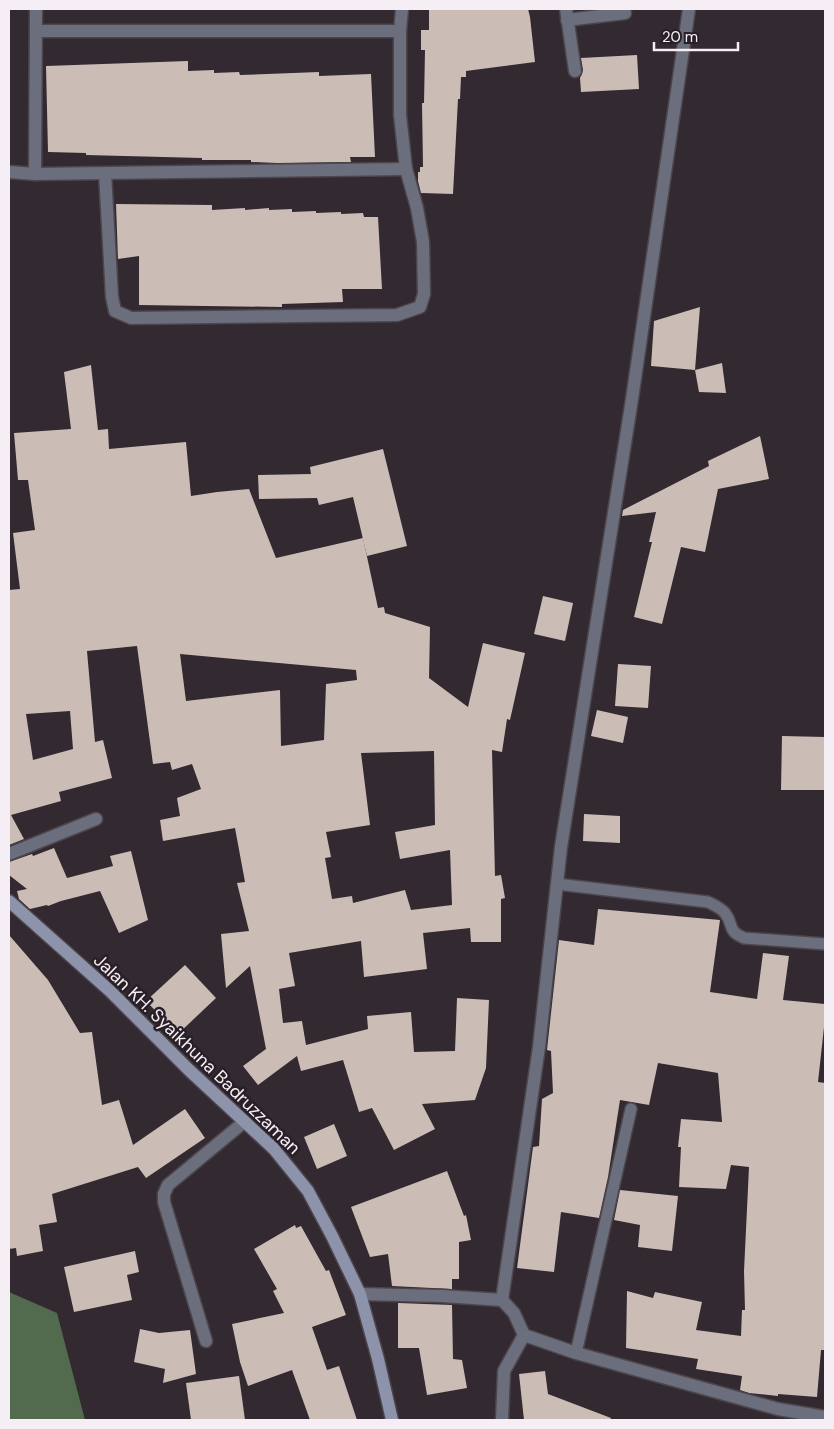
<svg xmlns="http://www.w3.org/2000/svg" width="834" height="1429" font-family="'DM Sans',sans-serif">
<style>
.forest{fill:#526a4d}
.building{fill:#cbbdb5;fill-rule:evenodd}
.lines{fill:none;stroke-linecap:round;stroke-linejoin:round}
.lane-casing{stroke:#4d454c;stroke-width:14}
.street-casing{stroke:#4d454c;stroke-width:15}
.secondary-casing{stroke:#4d454c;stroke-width:15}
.lane{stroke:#6a6e7d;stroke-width:11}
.street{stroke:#6a6e7d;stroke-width:12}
.secondary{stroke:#8d93ab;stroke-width:12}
.labels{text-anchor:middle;stroke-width:5;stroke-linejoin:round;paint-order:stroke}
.street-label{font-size:18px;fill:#f5eef4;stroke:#281f27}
</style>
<rect width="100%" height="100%" fill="#322931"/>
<path class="forest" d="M 9,1292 L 57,1313 L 85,1420 L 9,1420 Z"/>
<g class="building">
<path d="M 429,9 L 528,9 L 530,17 L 535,62 L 466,71 L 466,77 L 461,77 L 460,99 L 458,99 L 453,194 L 421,193 L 418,181 L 418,172 L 420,172 L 420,167 L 423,167 L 422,103 L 424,103 L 425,50 L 421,50 L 421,30 L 429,30 Z"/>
<path d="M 637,55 L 639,89 L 581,92 L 580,78 L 582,74 L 583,70 L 581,58 Z"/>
<path d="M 188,61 L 188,71 L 214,70 L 214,73 L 239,72 L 240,75 L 319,72 L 319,76 L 371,74 L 375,157 L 350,157 L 351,162 L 277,163 L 251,162 L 251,160 L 202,160 L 202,158 L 86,155 L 86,153 L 48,152 L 46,66 Z"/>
<path d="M 116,204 L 212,205 L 212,210 L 245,208 L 245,210 L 269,208 L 269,210 L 292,209 L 292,212 L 316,211 L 316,213 L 341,212 L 341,214 L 363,213 L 364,217 L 378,217 L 382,289 L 342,289 L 343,302 L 282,304 L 282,307 L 139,305 L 139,256 L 118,259 Z"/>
<path d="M 700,307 L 695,370 L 651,366 L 654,321 Z"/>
<path d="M 722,363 L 726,393 L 699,392 L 695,370 Z"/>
<path d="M 91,365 L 98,430 L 108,429 L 109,449 L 186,442 L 191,496 L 217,492 L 249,489 L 276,558 L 363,538 L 378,608 L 384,607 L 385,613 L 430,627 L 429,678 L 468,707 L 483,643 L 525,653 L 510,720 L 507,719 L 502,752 L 492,750 L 495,876 L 501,875 L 505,898 L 501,899 L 501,942 L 471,942 L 470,928 L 423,933 L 427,969 L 364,977 L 361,941 L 289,953 L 295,986 L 279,989 L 283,1023 L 302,1021 L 306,1045 L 368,1029 L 367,1016 L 411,1012 L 414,1052 L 455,1051 L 457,998 L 489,1000 L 486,1068 L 475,1100 L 422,1104 L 435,1129 L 394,1150 L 372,1108 L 359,1112 L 343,1060 L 301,1071 L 297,1056 L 258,1085 L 243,1066 L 266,1049 L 250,966 L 226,988 L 221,934 L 249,931 L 237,883 L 245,882 L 235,828 L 163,841 L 160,820 L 180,816 L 177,798 L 201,789 L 192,764 L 172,770 L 170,762 L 153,764 L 137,646 L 87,651 L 95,742 L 103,740 L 112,778 L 59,792 L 61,801 L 11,815 L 24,839 L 9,845 L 9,590 L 20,589 L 13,533 L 35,530 L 28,480 L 18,480 L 14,433 L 71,429 L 64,372 ZM 180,654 L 356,670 L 357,680 L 326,684 L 324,740 L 281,746 L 280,690 L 186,701 ZM 70,711 L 73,749 L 33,760 L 26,714 ZM 434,751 L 435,825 L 395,832 L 400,859 L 450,850 L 452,905 L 411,910 L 405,890 L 353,903 L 352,896 L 332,899 L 325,858 L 331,857 L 326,832 L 370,825 L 361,753 Z"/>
<path d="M 760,436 L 769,479 L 718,489 L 705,552 L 681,547 L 662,624 L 634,617 L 652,542 L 649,542 L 656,512 L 622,516 L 623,510 L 709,466 L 708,461 Z"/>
<path d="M 383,449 L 407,546 L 367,556 L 353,497 L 319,505 L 317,498 L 259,499 L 258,475 L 311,474 L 310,467 Z"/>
<path d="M 543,596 L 573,603 L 565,641 L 534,634 Z"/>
<path d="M 618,664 L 651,666 L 648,708 L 615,706 Z"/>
<path d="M 597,710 L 628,717 L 623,743 L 591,736 Z"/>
<path d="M 782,736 L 825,737 L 825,790 L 781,790 Z"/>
<path d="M 584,814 L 620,816 L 620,843 L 583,841 Z"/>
<path d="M 54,848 L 67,878 L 113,866 L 110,856 L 131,851 L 148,920 L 119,933 L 100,891 L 61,901 L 48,906 L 47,905 L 30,909 L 19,899 L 17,891 L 27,889 L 9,875 L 9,862 L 32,854 L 33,856 Z"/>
<path d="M 598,909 L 720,920 L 710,992 L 757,999 L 763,953 L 789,956 L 783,1000 L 825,1004 L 825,1018 L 818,1082 L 825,1083 L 825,1350 L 821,1350 L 817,1397 L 778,1394 L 778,1396 L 749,1393 L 740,1390 L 742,1376 L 696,1369 L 698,1359 L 626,1348 L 627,1291 L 653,1298 L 655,1292 L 702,1302 L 696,1330 L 741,1336 L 742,1310 L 745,1310 L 744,1271 L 749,1167 L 731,1165 L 726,1189 L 679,1187 L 681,1147 L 678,1147 L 681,1119 L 722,1122 L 718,1073 L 658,1063 L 649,1105 L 620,1100 L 608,1177 L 599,1218 L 561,1212 L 554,1272 L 517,1268 L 533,1147 L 539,1146 L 542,1099 L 553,1093 L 551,1051 L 547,1050 L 559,940 L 594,945 Z"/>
<path d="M 9,935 L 48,980 L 80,1033 L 92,1032 L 102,1105 L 119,1100 L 133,1145 L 185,1109 L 205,1138 L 146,1178 L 138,1167 L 52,1194 L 57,1222 L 39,1225 L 43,1251 L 17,1256 L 16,1248 L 9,1249 Z"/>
<path d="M 185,965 L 216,998 L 178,1034 L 146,1001 Z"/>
<path d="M 334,1124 L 347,1156 L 317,1169 L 304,1137 Z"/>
<path d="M 447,1171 L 464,1216 L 466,1215 L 471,1240 L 459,1242 L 459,1279 L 452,1279 L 452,1289 L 392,1286 L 388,1254 L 370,1257 L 351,1207 Z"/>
<path d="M 620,1190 L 678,1196 L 672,1251 L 638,1247 L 640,1225 L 614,1220 Z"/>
<path d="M 295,1225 L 296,1228 L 301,1226 L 326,1271 L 329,1270 L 346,1315 L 312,1327 L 327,1370 L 339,1366 L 357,1420 L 310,1420 L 292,1370 L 248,1386 L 240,1362 L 232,1324 L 284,1313 L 273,1291 L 277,1289 L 254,1249 Z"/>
<path d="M 135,1251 L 139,1272 L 127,1275 L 132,1300 L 74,1312 L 64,1267 Z"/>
<path d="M 398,1303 L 452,1305 L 453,1359 L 462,1360 L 467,1388 L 427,1395 L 419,1348 L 398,1348 Z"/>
<path d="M 140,1329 L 159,1333 L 190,1330 L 196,1374 L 163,1383 L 165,1369 L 134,1362 Z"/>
<path d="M 545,1371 L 548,1394 L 611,1418 L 610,1420 L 524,1420 L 519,1374 Z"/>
<path d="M 239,1376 L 245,1420 L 191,1420 L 186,1383 Z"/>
</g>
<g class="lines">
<defs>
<g id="lane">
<path d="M 557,884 L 708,902 C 714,905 721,908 725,913 C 735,926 726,930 744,938 L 825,944"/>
<path d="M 576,1353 L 631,1109"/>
</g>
<g id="street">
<path d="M 566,9 L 575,71"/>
<path d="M 689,9 L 632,399 L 561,847 L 539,1047 L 502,1300 L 514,1313 L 524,1335 L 576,1353 L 778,1409 L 825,1417"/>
<path d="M 567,20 L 625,13"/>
<path d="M 36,31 L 400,31"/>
<path d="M 9,172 L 35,174 L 105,173 L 406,169"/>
<path d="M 105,173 L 112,297 L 115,311 L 131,318 L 397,315 L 420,307 L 424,294 L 423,242 L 417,208 L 406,169 L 400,115 L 400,31 L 402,9"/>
<path d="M 35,174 L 36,9"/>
<path d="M 9,854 L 96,819"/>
<path d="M 360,1294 L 442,1296 L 502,1300"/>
<path d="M 206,1341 L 164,1202 L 164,1194 L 168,1185 L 244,1122"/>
<path d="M 502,1420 L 504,1371 L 524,1335"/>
</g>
<path id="secondary" d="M 9,901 L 110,991 L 189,1070 L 274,1149 L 308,1191 L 332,1236 L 360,1294 L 378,1359 L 392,1420"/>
</defs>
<use href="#lane" class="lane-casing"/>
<use href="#street" class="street-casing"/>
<use href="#secondary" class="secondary-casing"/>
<use href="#lane" class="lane"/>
<use href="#street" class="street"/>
<use href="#secondary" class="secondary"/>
</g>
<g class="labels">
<g class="street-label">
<text transform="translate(197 1054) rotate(44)" y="6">Jalan KH. Syaikhuna Badruzzaman</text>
</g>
</g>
<rect width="834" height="1429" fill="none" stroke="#f5eef4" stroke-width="20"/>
<path d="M654 42v8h84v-8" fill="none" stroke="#f5eef4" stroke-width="2.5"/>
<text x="662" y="42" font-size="15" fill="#f5eef4" stroke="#281f27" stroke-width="4" paint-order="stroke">20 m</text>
</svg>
